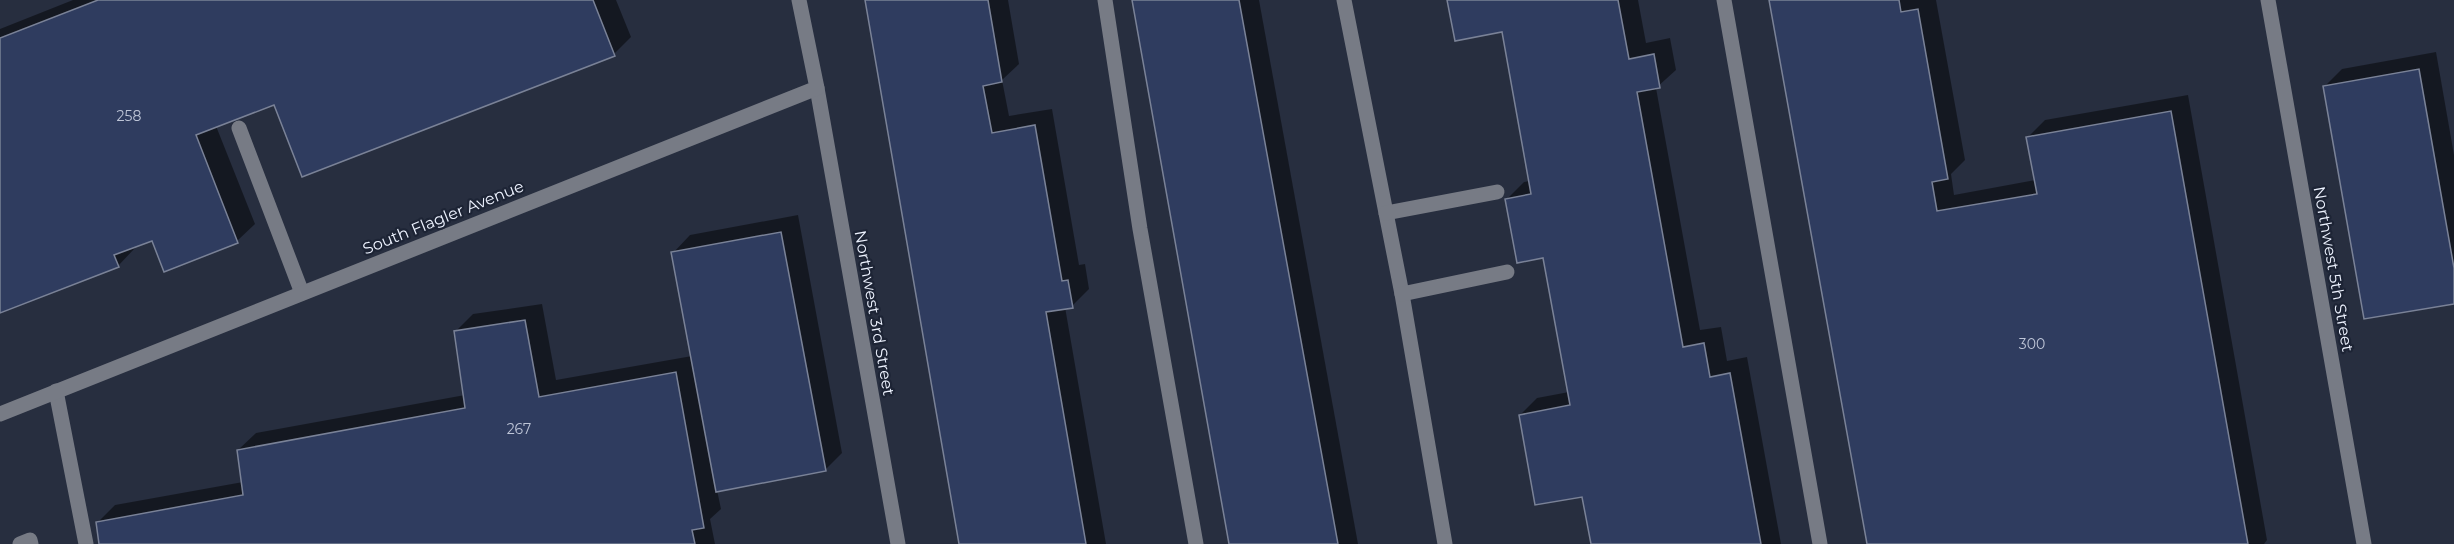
<svg xmlns="http://www.w3.org/2000/svg" width="2454" height="544" font-family="Montserrat,sans-serif">
<style>
.shadow{fill:#0007}
.building{fill:#2f3c5f;stroke:#7a8297;stroke-width:1.5}
.lines{fill:none;stroke-linecap:round;stroke-linejoin:round}
.minor{stroke:#777b85;stroke-width:15}
.labels{text-anchor:middle;stroke-width:4.5;stroke-linejoin:round;paint-order:stroke}
.number-label{font-size:14px;fill:#bec5d7}
.street-label{font-size:16px;fill:#eef3ff;stroke:#1d2435}
</style>
<rect width="100%" height="100%" fill="#272e3f"/>
<g class="shadow">
<path d="M 73,0 L 616,0 L 631,37 L 614,54 L 275,103 L 216,126 L 255,224 L 237,241 L 165,270 L 153,239 L 134,246 L 135,248 L 118,266 L 0,311 L 0,29 Z"/>
<path d="M 866,0 L 1008,0 L 1019,64 L 1002,80 L 1009,116 L 1052,109 L 1079,265 L 1085,264 L 1089,289 L 1072,306 L 1065,307 L 1106,544 L 960,544 Z"/>
<path d="M 1134,0 L 1259,0 L 1358,544 L 1231,544 Z"/>
<path d="M 1449,0 L 1638,0 L 1646,43 L 1670,38 L 1676,70 L 1656,88 L 1700,330 L 1721,327 L 1727,361 L 1747,357 L 1781,544 L 1592,544 L 1583,495 L 1520,415 L 1537,398 L 1569,392 L 1545,256 L 1507,199 L 1524,182 L 1530,181 L 1503,31 Z"/>
<path d="M 1770,0 L 1936,0 L 1965,160 L 1951,174 L 1954,195 L 2036,180 L 2028,137 L 2045,120 L 2188,95 L 2267,540 L 2264,544 L 1868,544 Z"/>
<path d="M 2436,52 L 2454,155 L 2454,302 L 2325,86 L 2342,69 Z"/>
<path d="M 798,215 L 842,453 L 825,470 L 717,490 L 721,509 L 710,519 L 715,544 L 101,544 L 98,522 L 115,505 L 243,482 L 238,450 L 256,433 L 465,395 L 456,331 L 473,314 L 542,304 L 556,380 L 692,356 L 673,253 L 690,235 Z"/>
</g>
<g class="building">
<path d="M 98,0 L 593,0 L 615,56 L 302,177 L 274,105 L 196,135 L 238,243 L 164,272 L 152,241 L 114,255 L 119,267 L 0,313 L 0,38 Z"/>
<path d="M 865,0 L 988,0 L 1002,82 L 983,86 L 992,133 L 1035,125 L 1062,281 L 1068,280 L 1073,308 L 1046,312 L 1086,544 L 959,544 Z"/>
<path d="M 1132,0 L 1239,0 L 1338,544 L 1229,544 Z"/>
<path d="M 1447,0 L 1618,0 L 1629,59 L 1654,54 L 1660,88 L 1637,92 L 1683,347 L 1704,343 L 1710,377 L 1730,373 L 1761,544 L 1591,544 L 1582,497 L 1535,505 L 1519,415 L 1570,405 L 1543,258 L 1517,263 L 1505,199 L 1531,194 L 1502,32 L 1455,41 Z"/>
<path d="M 1769,0 L 1899,0 L 1901,12 L 1918,9 L 1948,179 L 1932,182 L 1937,211 L 2037,194 L 2026,137 L 2171,111 L 2248,544 L 1867,544 Z"/>
<path d="M 2419,69 L 2454,268 L 2454,304 L 2364,319 L 2323,86 Z"/>
<path d="M 781,232 L 826,471 L 716,492 L 671,252 Z"/>
<path d="M 525,320 L 539,397 L 676,372 L 704,528 L 692,530 L 695,544 L 99,544 L 96,522 L 243,495 L 237,450 L 465,408 L 454,331 Z"/>
</g>
<g class="lines">
<g class="minor">
<path d="M 1105,0 L 1140,229 L 1196,544"/>
<path d="M 1344,0 L 1402,294 L 1445,544"/>
<path d="M 1724,0 L 1820,544"/>
<path d="M 2268,0 L 2364,544"/>
<path d="M 817,88 L 898,544"/>
<path d="M 239,128 L 302,293"/>
<path d="M 1386,213 L 1497,192"/>
<path d="M 1402,294 L 1507,272"/>
<path d="M 56,391 L 86,544"/>
<path d="M 0,414 L 817,88 L 799,0"/>
<path d="M 20,544 L 30,540 L 31,544"/>
</g>
</g>
<g class="labels">
<g class="number-label">
<text x="129" y="121">258</text>
<text x="2032" y="349">300</text>
<text x="519" y="434">267</text>
</g>
<g class="street-label">
<text transform="translate(443 217) rotate(-22)" y="6">South Flagler Avenue</text>
<text transform="translate(2334 269) rotate(80)" y="6">Northwest 5th Street</text>
<text transform="translate(875 313) rotate(80)" y="6">Northwest 3rd Street</text>
</g>
</g>
</svg>
